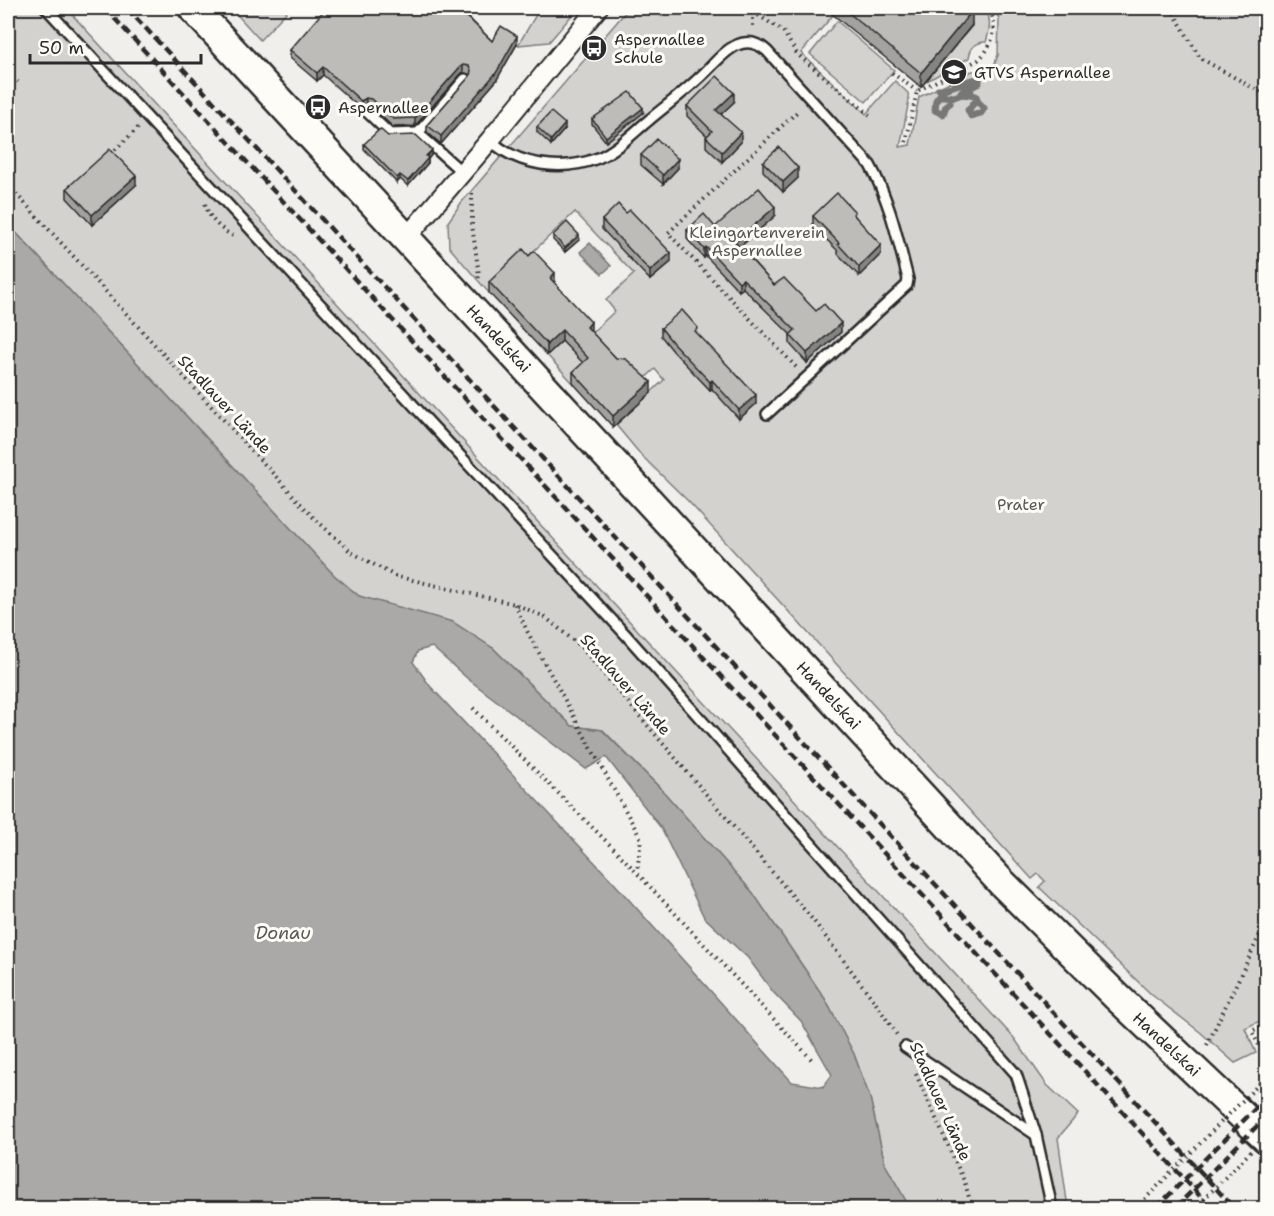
<svg xmlns="http://www.w3.org/2000/svg" width="1274" height="1216" font-family="'Shantell Sans',sans-serif">
<style>
.green{fill:#d3d2cf;stroke:#7f7e7d;stroke-width:1.5}
.water{fill:#aaa9a7;stroke:#777775;stroke-width:1.5;fill-rule:evenodd}
.lines{fill:none;stroke-linecap:round;stroke-linejoin:round}
.stream{stroke:#777775;stroke-width:7}
.service-casing{stroke:#2b2b2b;stroke-width:14}
.minor-casing{stroke:#2b2b2b;stroke-width:22}
.primary-casing{stroke:#2b2b2b;stroke-width:33}
.path{stroke:#2b2b2b;stroke-width:4;stroke-dasharray:1.5 4.5;stroke-linecap:butt}
.service{stroke:#fdfcf7;stroke-width:9}
.minor{stroke:#fdfcf7;stroke-width:18}
.primary{stroke:#fdfcf7;stroke-width:28}
.rail{stroke:#2b2b2b;stroke-width:4.5;stroke-dasharray:9 4.5;stroke-linecap:butt}
.path-bridge{stroke:#2b2b2b;stroke-width:4;stroke-dasharray:1.5 4.5;stroke-linecap:butt}
.wall{fill:#a3a29e;stroke:#2b2b2b;stroke-width:1.5}
.shaded-wall{fill:#848481;stroke:#2b2b2b;stroke-width:1.5}
.building{fill:#bdbcb8;stroke:#2b2b2b;stroke-width:1.5}
.labels{text-anchor:middle;stroke-width:6;stroke-linejoin:round;paint-order:stroke}
.poi-label{font-size:16px;fill:#2b2b2b;stroke:#fdfcf7;text-anchor:start}
.park-label{font-size:16px;fill:#555554;stroke:#fdfcf7}
.street-label{font-size:16px;fill:#2b2b2b;stroke:#fdfcf7}
.water-label{font-size:18px;font-style:italic;fill:#575756;stroke:#fdfcf7}
</style>
<rect width="100%" height="100%" fill="#f0efeb"/>
<filter id="ink" filterUnits="userSpaceOnUse"><feTurbulence type="fractalNoise" baseFrequency=".0167" numOctaves="2"/><feDisplacementMap in="SourceGraphic" scale="12" xChannelSelector="R" yChannelSelector="G"/><feConvolveMatrix kernelMatrix="1 2 1 2 8 2 1 2 1" color-interpolation-filters="sRGB"/></filter>
<g filter="url(#ink)">
<g class="green">
<path d="M 8,8 L 66,8 C 382,351 696,697 1014,1038 L 1047,1085 L 1078,1114 L 1058,1138 L 1068,1208 L 910,1208 L 885,1164 L 870,1098 L 854,1054 L 825,999 L 753,893 L 661,789 L 603,730 L 572,726 L 493,648 L 359,596 L 334,575 L 8,224 Z"/>
<path d="M 231,8 L 290,8 L 260,40 Z"/>
<path d="M 540,8 L 578,8 L 549,42 L 518,45 Z"/>
<path d="M 629,8 L 824,8 L 833,15 L 801,53 L 866,114 L 895,81 L 908,93 L 909,100 L 900,147 L 910,145 L 919,97 L 972,71 L 985,71 L 995,63 L 998,55 L 999,19 L 994,8 L 1266,8 L 1266,1018 L 1245,1028 L 1256,1053 L 1235,1063 L 1200,1032 L 1152,995 L 1039,887 L 1045,881 L 1038,874 L 1032,879 L 689,502 L 641,455 L 616,425 L 664,380 L 655,369 L 641,382 L 603,356 L 573,383 L 547,355 L 562,341 L 572,351 L 615,311 L 606,300 L 634,274 L 575,212 L 489,293 L 449,247 L 448,222 L 461,203 Z"/>
<path d="M 951,8 L 984,8 C 992,19 990,29 986,42 C 976,42 970,48 969,58 L 925,82 L 972,26 Z"/>
<path d="M 837,21 L 894,70 L 866,102 L 810,54 Z"/>
</g>
<g class="water">
<path d="M 8,224 L 334,575 L 359,596 L 453,622 L 493,648 L 572,726 L 602,730 L 661,789 L 753,893 L 825,999 L 854,1054 L 870,1098 L 885,1164 L 910,1208 L 8,1208 ZM 432,647 L 468,679 L 586,769 L 606,757 L 661,828 L 704,917 L 748,958 L 773,992 L 801,1021 L 832,1075 L 823,1087 L 792,1082 L 614,883 L 430,686 L 413,662 L 418,651 Z"/>
<path d="M 590,243 L 611,266 L 602,274 L 580,252 Z"/>
</g>
<g class="lines">
<g class="stream">
<path d="M 939,89 L 945,96 L 939,96 L 936,100 L 935,110 L 943,114 L 946,106 L 950,103"/>
<path d="M 942,89 C 949,89 966,80 979,79 L 979,83 L 965,90 L 966,93 L 969,94 L 971,92 L 970,88 C 966,88 964,89 961,92 L 962,94 L 976,96 L 978,102 L 984,108 L 981,113 L 971,116 L 968,110 L 974,103 L 978,102"/>
<path d="M 945,96 L 954,97 L 962,94"/>
</g>
<defs>
<g id="service">
<path d="M 46,8 L 626,635 L 1016,1074 L 1036,1135 L 1052,1208"/>
<path d="M 367,112 L 390,134 L 418,133"/>
<path d="M 490,140 C 518,166 562,172 598,158 C 617,150 633,133 649,120 C 666,106 683,93 699,78 C 711,68 723,51 737,45 C 748,40 758,43 767,51 L 870,165 C 890,201 898,240 908,279 L 907,285 L 767,414"/>
<path d="M 462,172 L 418,133 L 465,79"/>
<path d="M 905,1047 L 1036,1135"/>
</g>
<path id="minor" d="M 406,238 L 490,140 L 598,8"/>
<path id="primary" d="M 193,8 L 1001,882 L 1116,996 L 1266,1138"/>
</defs>
<use href="#service" class="service-casing"/>
<use href="#minor" class="minor-casing"/>
<use href="#primary" class="primary-casing"/>
<g class="path">
<path d="M 749,8 L 753,12 L 753,29"/>
<path d="M 1171,8 L 1200,58 L 1266,95"/>
<path d="M 753,12 L 783,31 L 797,54 L 870,115"/>
<path d="M 892,73 L 917,91"/>
<path d="M 8,74 L 18,82"/>
<path d="M 1266,140 L 1261,260 L 1266,264"/>
<path d="M 906,142 L 917,91 L 978,60 C 994,46 998,26 989,8"/>
<path d="M 111,154 L 138,128"/>
<path d="M 8,185 L 312,516 L 351,552 L 395,576 L 515,604 L 545,617 L 580,646 L 813,920 L 875,1002 L 897,1035"/>
<path d="M 472,193 L 472,225 L 479,275 L 478,281"/>
<path d="M 205,204 C 210,220 220,229 235,237"/>
<path d="M 796,367 L 668,233 L 799,110"/>
<path d="M 515,604 L 527,631 L 641,839 L 637,872"/>
<path d="M 473,708 L 624,859 L 814,1062"/>
<path d="M 1266,1024 L 1252,1031 L 1266,1060"/>
<path d="M 1207,1045 L 1266,922"/>
<path d="M 916,1074 L 965,1183 L 972,1208"/>
</g>
<use href="#service" class="service"/>
<use href="#minor" class="minor"/>
<use href="#primary" class="primary"/>
<g class="rail">
<path d="M 105,8 L 1211,1208"/>
<path d="M 127,8 L 1234,1208"/>
<path d="M 1156,1208 L 1266,1098"/>
<path d="M 1175,1208 L 1266,1117"/>
</g>
<g class="path-bridge">
<path d="M 1136,1208 L 1266,1077"/>
<path d="M 1195,1208 L 1266,1136"/>
</g>
</g>
<g class="wall">
<path d="M 464,8 L 464,13 L 492,41 L 517,44 L 496,81 L 441,144 L 427,132 L 427,125 L 470,76 L 469,74 L 463,72 L 460,75 L 415,126 L 393,127 L 371,107 L 366,105 L 361,109 L 323,75 L 317,81 L 290,58 L 290,50 Z"/>
<path d="M 825,8 L 968,8 L 972,25 L 921,87 Z"/>
<path d="M 734,102 L 721,114 L 741,142 L 722,162 L 706,147 L 706,137 L 707,136 L 687,116 L 687,106 Z"/>
<path d="M 643,113 L 606,142 L 592,124 L 592,119 Z"/>
<path d="M 537,127 L 565,129 L 551,145 L 537,132 Z"/>
<path d="M 388,136 L 432,154 L 428,159 L 428,163 L 408,186 L 400,179 L 397,183 L 364,149 L 364,144 Z"/>
<path d="M 641,155 L 678,168 L 663,184 L 641,165 Z"/>
<path d="M 763,162 L 798,178 L 783,192 L 763,171 Z"/>
<path d="M 136,185 L 92,225 L 67,198 L 67,188 Z"/>
<path d="M 775,216 L 740,247 L 774,285 L 816,311 L 841,332 L 807,363 L 790,344 L 790,334 L 743,288 L 739,291 L 706,256 L 704,258 L 687,239 L 687,230 L 715,227 Z"/>
<path d="M 813,216 L 855,216 L 881,254 L 859,276 L 838,254 L 838,251 L 813,226 Z"/>
<path d="M 602,220 L 671,262 L 650,280 L 602,229 Z"/>
<path d="M 553,235 L 579,240 L 565,252 L 553,240 Z"/>
<path d="M 489,282 L 555,284 L 591,332 L 616,358 L 651,393 L 613,427 L 573,383 L 573,372 L 583,363 L 562,341 L 547,355 L 489,293 Z"/>
<path d="M 661,328 L 698,335 L 756,404 L 739,419 L 712,389 L 710,390 L 673,351 L 661,336 Z"/>
</g>
<g class="shaded-wall">
<path d="M 972,11 L 972,25 L 921,87 L 921,73 Z"/>
<path d="M 517,36 L 517,44 L 496,81 L 441,144 L 441,136 Z"/>
<path d="M 463,65 L 463,72 L 460,75 L 415,126 L 415,118 L 460,67 Z"/>
<path d="M 323,67 L 323,75 L 317,81 L 317,73 Z"/>
<path d="M 734,93 L 734,102 L 716,119 L 716,110 Z"/>
<path d="M 366,98 L 366,105 L 361,109 L 361,101 Z"/>
<path d="M 643,108 L 643,113 L 606,142 L 606,137 Z"/>
<path d="M 565,124 L 565,129 L 551,145 L 551,140 Z"/>
<path d="M 741,132 L 741,142 L 722,162 L 722,152 Z"/>
<path d="M 432,150 L 432,154 L 428,159 L 428,163 L 408,186 L 408,181 Z"/>
<path d="M 678,159 L 678,168 L 663,184 L 663,175 Z"/>
<path d="M 798,168 L 798,178 L 783,192 L 783,182 Z"/>
<path d="M 400,175 L 400,179 L 397,183 L 397,178 Z"/>
<path d="M 136,176 L 136,185 L 92,225 L 92,215 Z"/>
<path d="M 775,207 L 775,216 L 735,251 L 735,242 Z"/>
<path d="M 579,235 L 579,240 L 565,252 L 565,248 Z"/>
<path d="M 881,245 L 881,254 L 859,276 L 859,267 Z"/>
<path d="M 706,247 L 706,256 L 704,258 L 704,249 Z"/>
<path d="M 671,253 L 671,262 L 650,280 L 650,271 Z"/>
<path d="M 555,273 L 555,284 L 550,278 Z"/>
<path d="M 743,279 L 743,288 L 739,291 L 739,282 Z"/>
<path d="M 591,322 L 591,333 L 587,327 Z"/>
<path d="M 841,323 L 841,332 L 807,363 L 807,353 Z"/>
<path d="M 562,330 L 562,341 L 547,355 L 547,344 Z"/>
<path d="M 712,380 L 712,389 L 710,390 L 710,382 Z"/>
<path d="M 651,382 L 651,393 L 613,427 L 613,416 Z"/>
<path d="M 756,395 L 756,404 L 739,419 L 739,410 Z"/>
</g>
<g class="building">
<path d="M 326,8 L 462,8 L 460,10 L 492,41 L 501,26 L 517,36 L 496,73 L 441,136 L 427,125 L 470,76 L 471,70 L 469,66 L 463,65 L 460,67 L 415,118 L 393,119 L 371,99 L 366,98 L 361,101 L 323,67 L 317,73 L 290,50 Z"/>
<path d="M 843,8 L 968,8 L 972,11 L 921,73 Z"/>
<path d="M 717,76 L 734,93 L 716,110 L 741,132 L 722,152 L 706,137 L 712,131 L 687,106 Z"/>
<path d="M 630,92 L 643,108 L 606,137 L 592,119 Z"/>
<path d="M 551,112 L 565,124 L 551,140 L 537,127 Z"/>
<path d="M 380,129 L 388,136 L 416,135 L 432,150 L 426,156 L 428,158 L 408,181 L 400,175 L 397,178 L 364,144 Z"/>
<path d="M 657,139 L 678,159 L 663,175 L 641,155 Z"/>
<path d="M 779,147 L 798,168 L 783,182 L 763,162 Z"/>
<path d="M 110,149 L 136,176 L 92,215 L 67,188 Z"/>
<path d="M 759,188 L 775,207 L 735,242 L 774,285 L 784,278 L 816,311 L 824,304 L 841,323 L 807,353 L 790,335 L 795,330 L 743,279 L 739,282 L 706,247 L 704,249 L 687,230 L 704,214 L 715,227 Z"/>
<path d="M 837,193 L 855,212 L 853,214 L 881,245 L 859,267 L 838,244 L 839,243 L 813,216 Z"/>
<path d="M 618,204 L 626,213 L 630,210 L 671,253 L 650,271 L 602,220 Z"/>
<path d="M 567,222 L 579,235 L 565,248 L 553,235 Z"/>
<path d="M 523,249 L 529,256 L 534,251 L 555,273 L 550,278 L 591,322 L 587,327 L 616,358 L 626,359 L 651,382 L 613,416 L 573,372 L 588,358 L 562,330 L 547,344 L 489,282 Z"/>
<path d="M 682,310 L 698,328 L 695,331 L 756,395 L 739,410 L 712,380 L 710,382 L 673,343 L 661,328 Z"/>
</g>
</g>
<defs>
<symbol id="bus-disc" viewBox="-11 -11 22 22"><circle r="9.5" fill="#2b2b2b" stroke="#fdfcf7"/><path d="M-5-6H5V4H4V6H2V4H-2V6H-4V4H-5ZM-3.5-4V0h7V-4ZM-3.5 1.2v1.5H-2V1.2ZM2 1.2v1.5H3.5V1.2Z" fill="#fff"/></symbol>
<symbol id="school-disc" viewBox="-11 -11 22 22"><circle r="9.5" fill="#2b2b2b" stroke="#fdfcf7"/><path d="M0-5L7-2L0 1L-7-2ZM-4 1L0 2.5L4 1V4Q0 6-4 4Z" fill="#fff"/></symbol>
</defs>
<g fill-rule="evenodd">
<use href="#bus-disc" x="579" y="33" width="30" height="30"/>
<use href="#school-disc" x="939" y="57" width="30" height="30"/>
<use href="#bus-disc" x="303" y="92" width="30" height="30"/>
</g>
<g class="labels">
<g class="poi-label">
<text x="614" y="45">Aspernallee<tspan x="614" dy="18">Schule</tspan></text>
<text x="974" y="78">GTVS Aspernallee</text>
<text x="338" y="113">Aspernallee</text>
</g>
<g class="park-label">
<text x="757" y="238">Kleingartenverein<tspan x="757" dy="18">Aspernallee</tspan></text>
<text x="1021" y="510">Prater</text>
</g>
<g class="street-label">
<text transform="translate(499 338) rotate(47)" y="6">Handelskai</text>
<text transform="translate(225 404) rotate(47)" y="6">Stadlauer Lände</text>
<text transform="translate(626 684) rotate(49)" y="6">Stadlauer Lände</text>
<text transform="translate(829 695) rotate(47)" y="6">Handelskai</text>
<text transform="translate(1167 1044) rotate(43)" y="6">Handelskai</text>
<text transform="translate(941 1101) rotate(66)" y="6">Stadlauer Lände</text>
</g>
<g class="water-label">
<text x="283" y="939">Donau</text>
</g>
</g>
<rect width="1274" height="1216" fill="none" stroke="#fdfcf7" stroke-width="30"/>
<rect x="15" y="15" width="1244" height="1186" fill="none" stroke="#2b2b2b" stroke-width="2" filter="url(#ink)"/>
<path d="M30 54v9h171v-9" fill="none" stroke="#2b2b2b" stroke-width="3"/>
<text x="39" y="54" font-size="18" fill="#2b2b2b" stroke="#fdfcf7" stroke-width="4.5" paint-order="stroke">50 m</text>
</svg>
